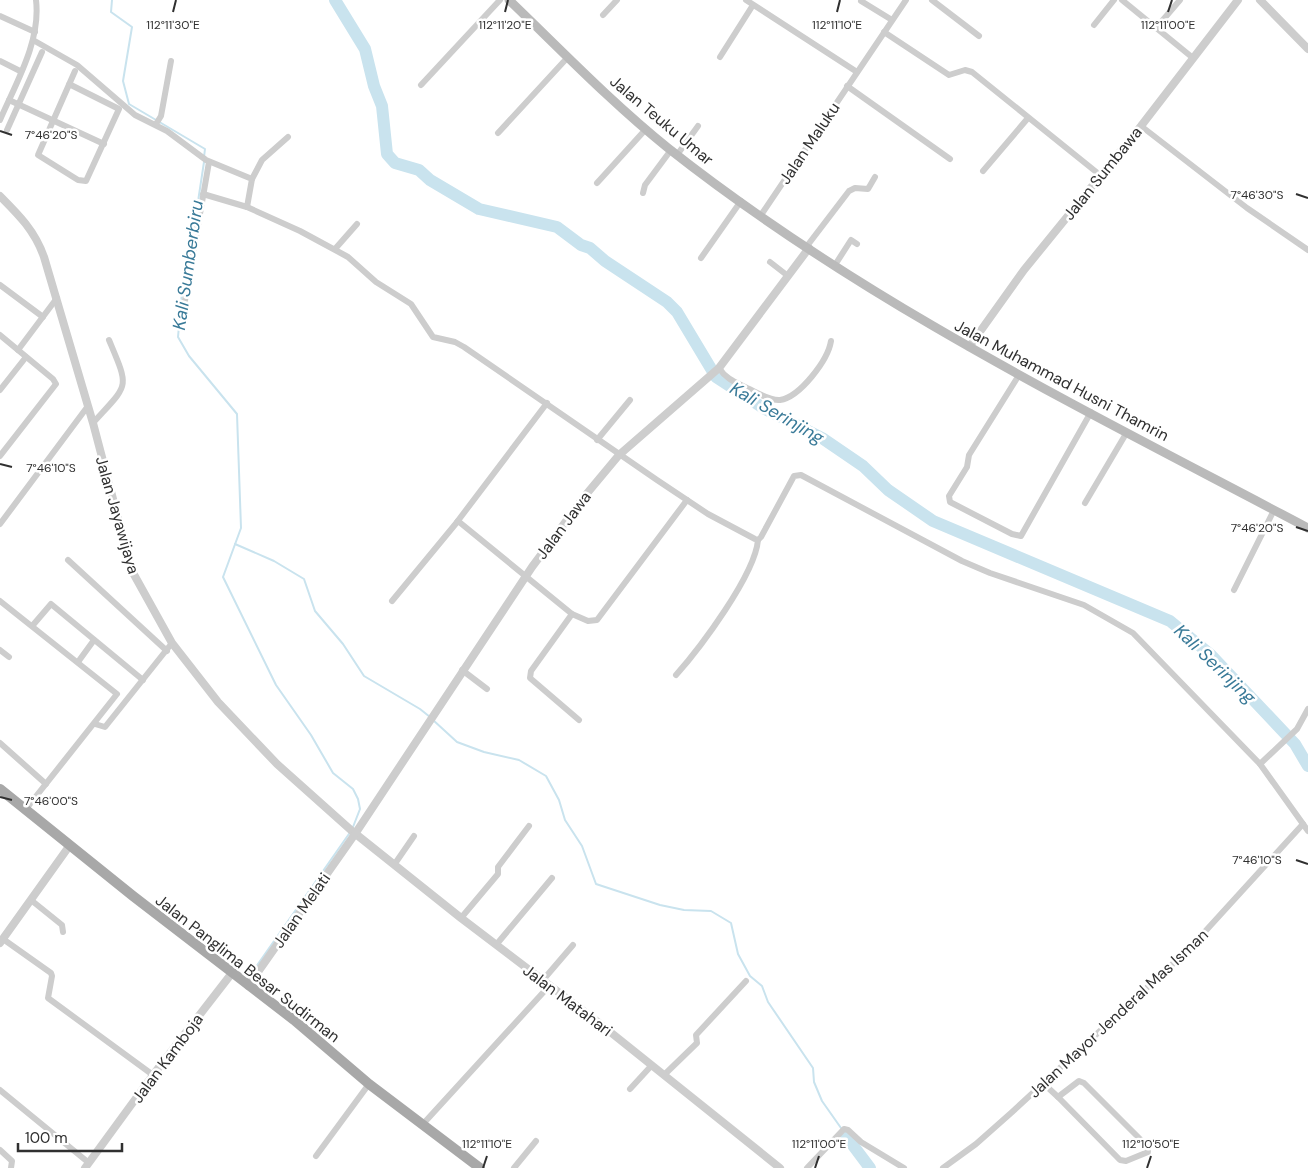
<svg xmlns="http://www.w3.org/2000/svg" width="1308" height="1168" font-family="'DM Sans',sans-serif">
<style>
.lines{fill:none;stroke-linecap:round;stroke-linejoin:round}
.stream{stroke:#c9e3ee;stroke-width:2}
.river{stroke:#c9e3ee;stroke-width:12}
.minor{stroke:#cdcdcd;stroke-width:6}
.tertiary{stroke:#cdcdcd;stroke-width:8}
.secondary{stroke:#bababa;stroke-width:9}
.primary{stroke:#a8a8a8;stroke-width:10}
.ticks{fill:none;stroke:#303030;stroke-width:2}
.labels{text-anchor:middle;stroke-width:5;stroke-linejoin:round;paint-order:stroke}
.street-label{font-size:16px;fill:#303030;stroke:#fff}
.water-label{font-size:18px;font-style:italic;fill:#397a98;stroke:#fff}
.ticks-label{font-size:12px;text-anchor:middle;fill:#303030;stroke:#fff;stroke-width:5;stroke-linejoin:round;paint-order:stroke}
</style>
<rect width="100%" height="100%" fill="#fff"/>
<g class="lines">
<g class="stream">
<path d="M 112,0 L 111,12 L 132,27 L 123,81 L 129,104 L 205,149 L 204,157"/>
<path d="M 204,162 L 194,228 L 184,270 L 178,337 L 189,356 L 237,414 L 241,528 L 223,577 L 276,685 L 311,735 L 333,773 L 353,789 L 358,799 L 360,809 L 353,827"/>
<path d="M 235,544 L 274,561 L 304,579 L 315,611 L 343,644 L 364,676 L 420,709 L 430,717"/>
<path d="M 433,720 L 457,742 L 484,752 L 519,760 L 546,776 L 559,800 L 565,820 L 582,846 L 596,884 L 660,905 L 684,910 L 711,911 L 731,923 L 738,954 L 750,976 L 762,986 L 768,1002 L 813,1068 L 814,1082 L 822,1101 L 841,1128"/>
<path d="M 249,977 L 351,831"/>
</g>
<g class="river">
<path d="M 335,0 L 365,49 L 374,86 L 382,106 L 387,154 L 395,163 L 419,170 L 430,180 L 479,209 L 557,227 L 581,245 L 590,248 L 605,261 L 667,302 L 677,312 L 716,377 L 765,409 L 822,438 L 863,466 L 888,490 L 933,521 L 1170,621 L 1211,655 L 1295,744 L 1308,766"/>
<path d="M 846,1136 L 870,1168"/>
</g>
<g class="minor">
<path d="M 746,0 L 857,72"/>
<path d="M 932,0 L 979,36"/>
<path d="M 1122,0 L 1193,58"/>
<path d="M 861,1 L 892,20"/>
<path d="M 603,15 L 617,0"/>
<path d="M 0,16 L 35,32"/>
<path d="M 1094,25 L 1114,0"/>
<path d="M 1156,28 L 1180,0"/>
<path d="M 884,32 L 949,75 L 965,70 L 972,72 L 1100,175"/>
<path d="M 33,40 L 77,65 L 135,115 L 167,131 L 206,160 L 252,179 L 247,207"/>
<path d="M 720,57 L 753,5"/>
<path d="M 0,61 L 20,71"/>
<path d="M 69,84 L 119,109 L 86,181 L 78,180 L 38,155 L 75,71"/>
<path d="M 421,85 L 500,0"/>
<path d="M 847,86 L 950,159"/>
<path d="M 9,100 L 104,144"/>
<path d="M 0,120 C 16,83 41,41 36,0"/>
<path d="M 156,124 L 161,116 L 171,61"/>
<path d="M 1141,126 L 1247,208 L 1308,250"/>
<path d="M 7,130 L 42,52"/>
<path d="M 498,133 L 568,57"/>
<path d="M 677,155 L 698,126"/>
<path d="M 983,171 L 1028,118"/>
<path d="M 252,179 L 262,160 L 288,137"/>
<path d="M 597,183 L 646,129"/>
<path d="M 643,193 L 645,185 L 671,150"/>
<path d="M 203,194 L 247,207 L 300,231 L 348,257 L 376,282 L 411,304 L 433,337 L 455,342 L 464,347 L 657,480 L 708,514 L 755,539 L 758,540 L 761,537 L 794,476 L 801,475 L 962,561 L 990,573 L 1084,605 L 1133,633 L 1260,764 L 1308,831"/>
<path d="M 761,215 L 906,0"/>
<path d="M 807,246 L 849,191 L 855,188 L 868,189 L 875,177"/>
<path d="M 335,249 L 357,224"/>
<path d="M 701,258 L 741,201"/>
<path d="M 770,262 L 788,276"/>
<path d="M 835,265 L 851,240 L 857,244"/>
<path d="M 0,285 L 43,317"/>
<path d="M 183,312 L 209,162"/>
<path d="M 0,335 L 53,379 L 56,384 L 0,456"/>
<path d="M 18,350 L 57,298"/>
<path d="M 719,368 C 726,379 735,382 747,388 C 756,392 770,401 780,400 C 800,397 828,360 831,341"/>
<path d="M 1019,375 L 969,455 L 967,467 L 949,496 L 950,502 L 1012,534 L 1021,536 L 1091,412"/>
<path d="M 0,390 L 26,357"/>
<path d="M 93,423 C 129,383 130,390 109,340"/>
<path d="M 597,440 L 630,400"/>
<path d="M 1085,503 L 1127,432"/>
<path d="M 457,522 L 547,403"/>
<path d="M 0,524 L 88,406"/>
<path d="M 68,560 L 167,651"/>
<path d="M 1234,590 L 1274,510"/>
<path d="M 0,601 L 117,694 L 26,809"/>
<path d="M 392,601 L 458,521 L 572,614 L 588,621 L 597,620 L 687,500"/>
<path d="M 572,614 L 531,671 L 530,678 L 579,720"/>
<path d="M 33,625 L 51,604 L 143,680"/>
<path d="M 0,650 L 9,657"/>
<path d="M 78,662 L 94,640"/>
<path d="M 462,670 L 487,689"/>
<path d="M 676,675 C 700,648 755,575 758,540"/>
<path d="M 95,724 L 105,727 L 172,643"/>
<path d="M 0,743 L 46,784"/>
<path d="M 1260,764 L 1297,729 L 1308,709"/>
<path d="M 394,865 L 414,836"/>
<path d="M 31,900 L 62,925 L 63,932"/>
<path d="M 461,918 L 498,874 L 498,867 L 529,826"/>
<path d="M 3,939 L 51,973 L 52,976 L 48,998 L 153,1075"/>
<path d="M 496,945 L 552,878"/>
<path d="M 543,980 L 573,945"/>
<path d="M 664,1075 L 697,1043 L 696,1035 L 746,981"/>
<path d="M 1079,1081 L 1084,1083 L 1147,1146 L 1148,1152 L 1126,1161 L 1120,1160 L 1058,1097 Z"/>
<path d="M 1044,1084 L 1058,1097"/>
<path d="M 630,1089 L 652,1065"/>
<path d="M 0,1090 L 89,1163"/>
<path d="M 423,1124 L 550,985"/>
<path d="M 0,1150 L 12,1161 L 11,1168"/>
<path d="M 316,1156 L 369,1084"/>
<path d="M 514,1168 L 536,1141"/>
<path d="M 807,1168 L 844,1129 L 848,1130 L 861,1142 L 904,1168"/>
<path d="M 943,1168 L 976,1144 L 1011,1113 L 1190,948 L 1303,824"/>
</g>
<g class="tertiary">
<path d="M 1260,0 L 1308,49"/>
<path d="M 0,196 C 19,215 35,231 44,257 L 93,423 L 132,571 L 172,643 L 218,702 L 277,764 L 352,831 L 461,918 L 599,1023 L 780,1168"/>
<path d="M 969,347 L 1024,270 L 1141,126 L 1238,0"/>
<path d="M 0,943 L 70,845"/>
<path d="M 248,986 L 355,834 L 532,567 L 584,497 L 619,455 L 719,368 L 809,248"/>
<path d="M 85,1168 L 153,1075 L 232,973"/>
</g>
<path class="secondary" d="M 509,0 C 561,50 612,103 668,148 C 864,303 1089,412 1308,528"/>
<path class="primary" d="M 0,789 L 133,896 L 294,1020 L 369,1084 L 480,1168"/>
</g>
<path class="ticks" d="M 173,12 L 176,0M 505,12 L 508,0M 837,12 L 840,0M 1168,12 L 1172,0M 0,131 L 12,135M 1296,194 L 1308,198M 0,464 L 12,467M 1296,527 L 1308,531M 0,797 L 12,800M 1296,860 L 1308,864M 483,1168 L 487,1156M 815,1168 L 819,1156M 1147,1168 L 1151,1156"/>
<g class="labels">
<g class="street-label">
<text transform="translate(662 120) rotate(40)" y="6">Jalan Teuku Umar</text>
<text transform="translate(809 143) rotate(-56)" y="6">Jalan Maluku</text>
<text transform="translate(1102 173) rotate(-51)" y="6">Jalan Sumbawa</text>
<text transform="translate(1062 380) rotate(28)" y="6">Jalan Muhammad Husni Thamrin</text>
<text transform="translate(118 515) rotate(74)" y="6">Jalan Jayawijaya</text>
<text transform="translate(563 525) rotate(-53)" y="6">Jalan Jawa</text>
<text transform="translate(301 910) rotate(-55)" y="6">Jalan Melati</text>
<text transform="translate(248 968) rotate(38)" y="6">Jalan Panglima Besar Sudirman</text>
<text transform="translate(568 1000) rotate(37)" y="6">Jalan Matahari</text>
<text transform="translate(1118 1013) rotate(-43)" y="6">Jalan Mayor Jenderal Mas Isman</text>
<text transform="translate(167 1058) rotate(-53)" y="6">Jalan Kamboja</text>
</g>
<g class="water-label">
<text transform="translate(188 265) rotate(-82)" y="6">Kali Sumberbiru</text>
<text transform="translate(777 413) rotate(30)" y="6">Kali Serinjing</text>
<text transform="translate(1215 664) rotate(44)" y="6">Kali Serinjing</text>
</g>
</g>
<g class="ticks-label">
<text x="173" y="29">112°11'30"E</text>
<text x="505" y="29">112°11'20"E</text>
<text x="837" y="29">112°11'10"E</text>
<text x="1168" y="29">112°11'00"E</text>
<text x="51" y="139">7°46'20"S</text>
<text x="1257" y="199">7°46'30"S</text>
<text x="51" y="472">7°46'10"S</text>
<text x="1257" y="532">7°46'20"S</text>
<text x="51" y="805">7°46'00"S</text>
<text x="1257" y="864">7°46'10"S</text>
<text x="487" y="1148">112°11'10"E</text>
<text x="819" y="1148">112°11'00"E</text>
<text x="1151" y="1148">112°10'50"E</text>
</g>
<path d="M18 1143v8h104v-8" fill="none" stroke="#303030" stroke-width="2.5"/>
<text x="25" y="1143" font-size="15" fill="#303030" stroke="#ffffff" stroke-width="4" paint-order="stroke">100 m</text>
</svg>
